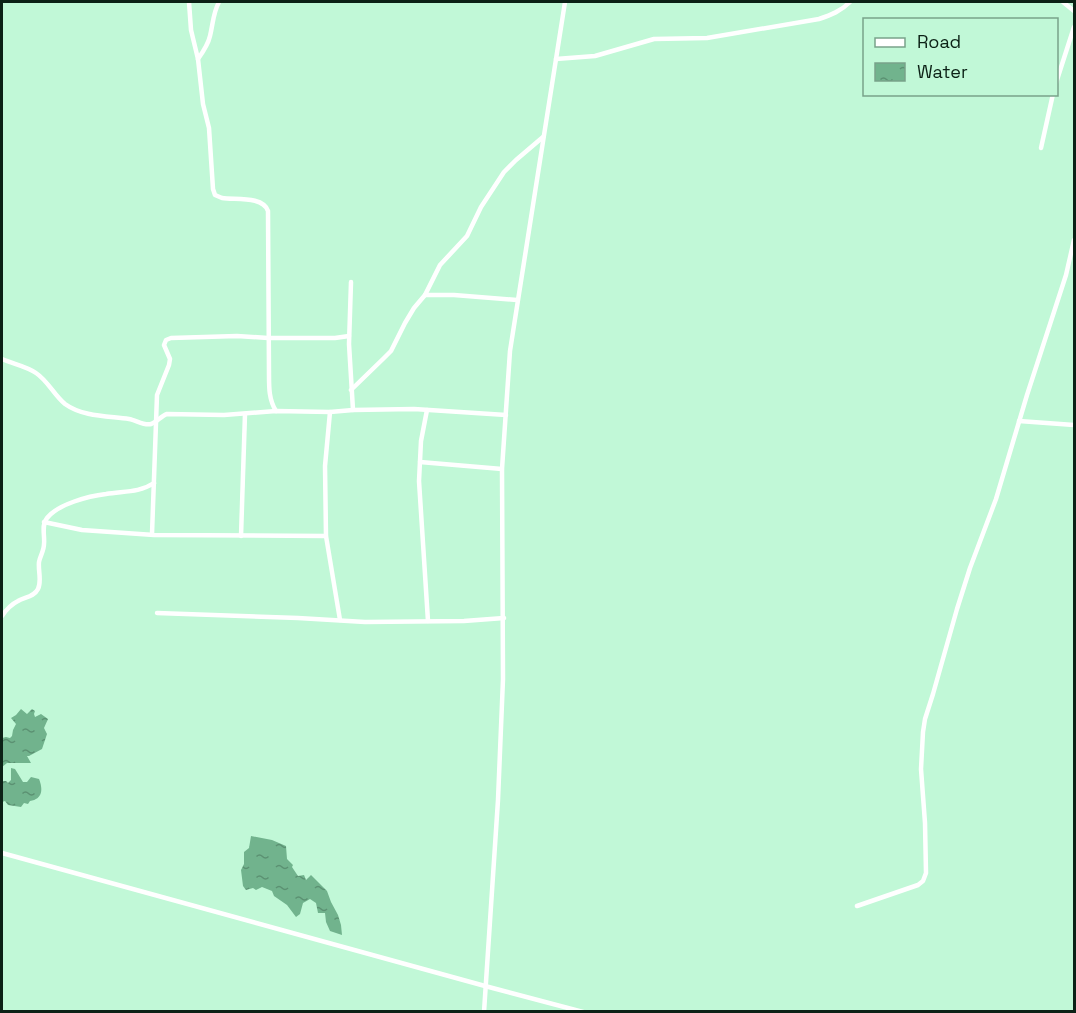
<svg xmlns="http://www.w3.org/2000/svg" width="1076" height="1013" font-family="'Space Grotesk',sans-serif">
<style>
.water{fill:url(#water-ripples)}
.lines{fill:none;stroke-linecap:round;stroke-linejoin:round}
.street{stroke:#fff;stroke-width:4.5}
</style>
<defs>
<pattern id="water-ripples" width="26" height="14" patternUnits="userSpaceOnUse" patternTransform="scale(1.5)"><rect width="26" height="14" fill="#71b38d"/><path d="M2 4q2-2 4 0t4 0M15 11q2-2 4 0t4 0" fill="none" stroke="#5b9172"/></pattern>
</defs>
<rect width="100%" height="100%" fill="#c1f8d7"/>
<g class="water">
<path d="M 21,709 L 27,714 L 32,709 L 35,711 L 34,714 L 35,717 L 41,714 L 48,719 L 44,728 L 47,734 L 42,749 L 29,756 L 27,756 L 31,763 L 7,763 L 2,767 L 2,738 L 6,737 L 10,738 L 12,736 L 13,730 L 16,724 L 11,718 L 16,715 Z"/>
<path d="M 11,768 L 15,769 L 23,782 L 27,782 L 31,777 L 39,779 C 43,789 43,799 30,801 L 28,804 L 24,803 L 21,807 L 8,805 L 5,801 L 2,802 L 2,781 L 6,781 L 8,783 L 11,780 Z"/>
<path d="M 251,836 L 272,840 L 286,846 L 287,859 L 293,865 L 292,867 L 298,876 L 304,875 L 306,880 L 311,875 L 327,891 L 331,902 L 338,915 L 341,925 L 342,935 L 330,931 L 326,922 L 325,913 L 318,913 L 316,903 L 310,899 L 303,903 L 300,914 L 296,917 L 287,905 L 274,896 L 272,891 L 262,887 L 256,890 L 253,888 L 246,890 L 243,886 L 241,870 L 244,864 L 244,852 L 249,848 Z"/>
</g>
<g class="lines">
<g class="street">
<path d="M 189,2 L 191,30 L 198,59 L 203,104 L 209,128 L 213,189 L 215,195 L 222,198 C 236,200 263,196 268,211 L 269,375 C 269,388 269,400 276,411"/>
<path d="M 1063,2 L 1074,11"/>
<path d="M 198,59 C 203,52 208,45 210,36 C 213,24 213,13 219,2"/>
<path d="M 556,59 L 595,56 L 654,39 L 707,38 L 819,19 C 831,15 841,11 850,2"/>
<path d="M 1056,83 L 1074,27"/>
<path d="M 1041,148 L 1053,94"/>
<path d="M 351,282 L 349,344 L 353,410"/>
<path d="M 425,295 L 454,295 L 517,300"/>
<path d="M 2,359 C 13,364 26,366 36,373 C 48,381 54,395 65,404 C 83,417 108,416 129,419 C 136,420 144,426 151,424 C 157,422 161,416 167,414 L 224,415 L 276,411 L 330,412 L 353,410 L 414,409 L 506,415"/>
<path d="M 351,390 L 384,358 L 391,351 L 405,323 L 414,308 L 425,295 L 440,265 L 467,236 L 481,207 L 504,172 L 516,160 L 543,137"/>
<path d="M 427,410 L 421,441 L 419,481 L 428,621"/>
<path d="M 330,412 L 325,466 L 326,536 L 340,620"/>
<path d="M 1019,421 L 1074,425"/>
<path d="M 420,462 L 502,469"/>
<path d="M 44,522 L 82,530 L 154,535 L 326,536"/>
<path d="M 152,534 L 157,395 L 169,365 L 170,359 L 164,345 L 166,340 L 171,338 L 237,336 L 268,338 L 335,338 L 349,336"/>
<path d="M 241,536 L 245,414"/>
<path d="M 157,613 L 298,618 L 365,622 L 464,621 L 504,618"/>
<path d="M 2,616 C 6,610 12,604 18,601 C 25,597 34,597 38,589 C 42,581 38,571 39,562 C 40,556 44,551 44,544 C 45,536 41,525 47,518 C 58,504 89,496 106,494 C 123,491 139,493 154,483"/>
<path d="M 2,853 L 485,986 L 583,1012"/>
<path d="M 857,906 L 918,885 L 923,881 L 926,873 L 925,823 L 921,769 L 923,732 L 925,719 L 933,694 L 957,609 L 970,568 L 996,499 L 1027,395 L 1066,275 L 1074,240"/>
<path d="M 484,1012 L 498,800 L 503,679 L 502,469 L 510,351 L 565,2"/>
</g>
</g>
<rect width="1076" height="1013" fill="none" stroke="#0c2116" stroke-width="6"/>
<rect x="863" y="18" width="195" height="78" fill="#c1f8d7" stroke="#79a28a" stroke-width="1.5"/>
<rect x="875" y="38" width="30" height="9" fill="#ffffff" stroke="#79a28a" stroke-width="1.5"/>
<text x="917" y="48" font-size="18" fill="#0c2116">Road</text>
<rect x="875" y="63" width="30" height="18" fill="url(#water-ripples)" stroke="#79a28a" stroke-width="1.5"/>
<text x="917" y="78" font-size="18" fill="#0c2116">Water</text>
</svg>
